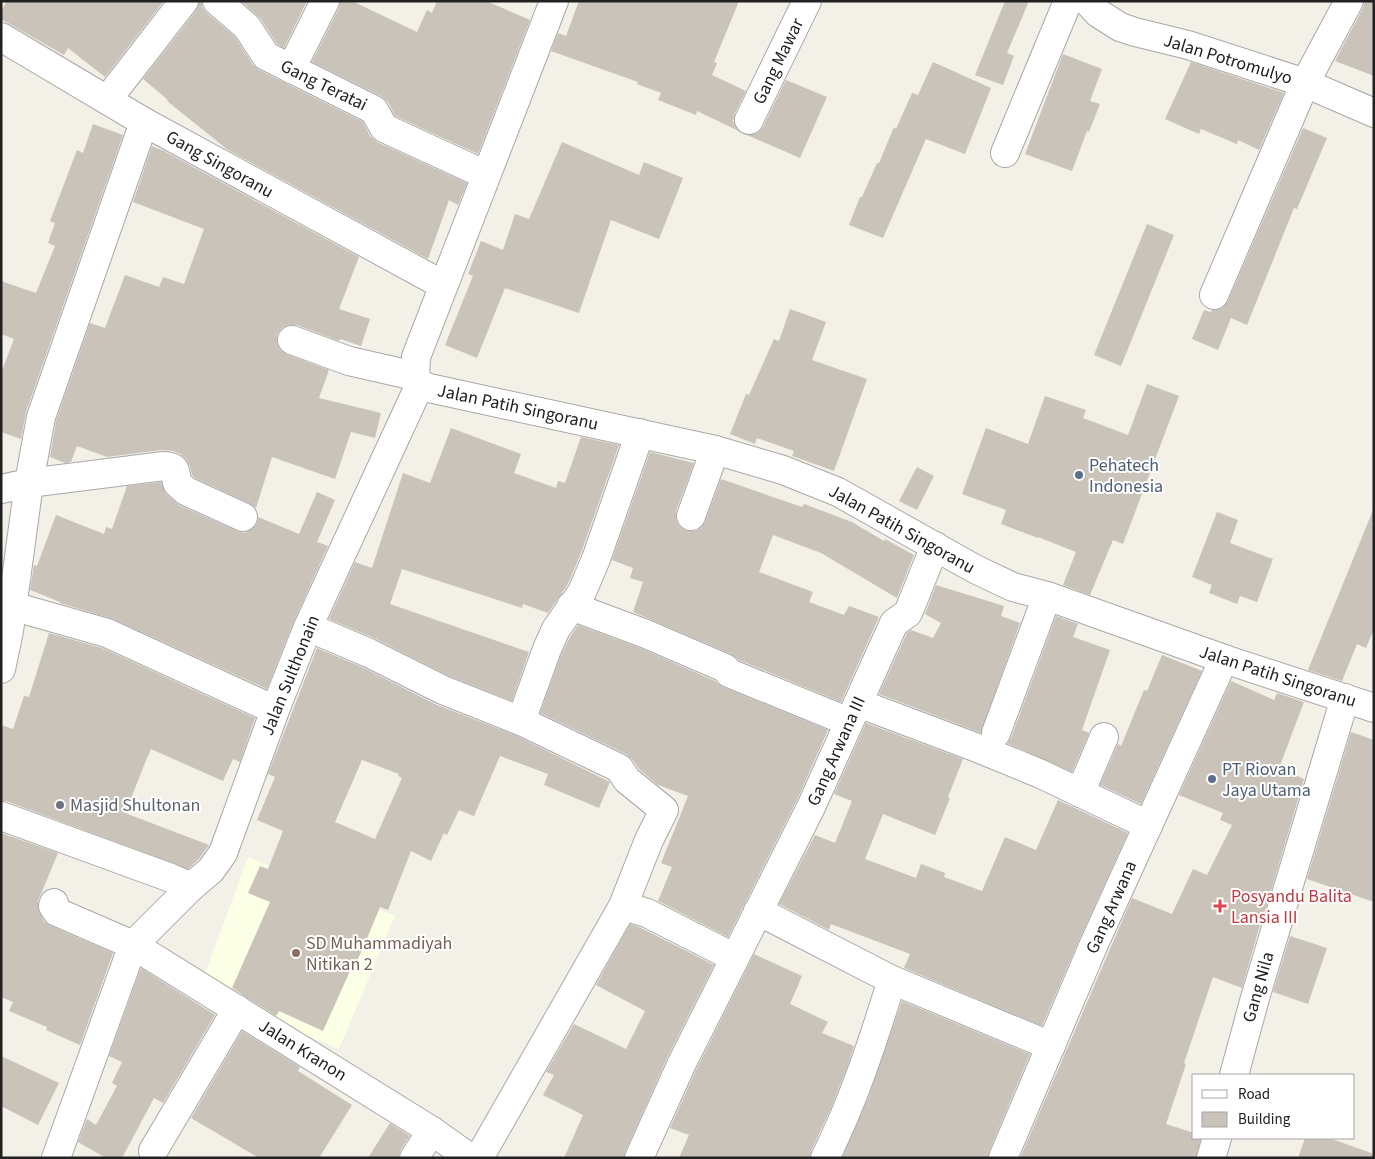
<svg xmlns="http://www.w3.org/2000/svg" width="1375" height="1159" font-family="'Source Sans 3',sans-serif">
<style>
.education{fill:#fbffe3}
.building{fill:#cac3b9;fill-rule:evenodd}
.lines{fill:none;stroke-linecap:round;stroke-linejoin:round}
.minor-casing{stroke:#a8a8a8;stroke-width:30}
.minor{stroke:#fff;stroke-width:28}
.service-dot{fill:#5c6f8a;stroke:#fff;stroke-width:2}
.worship-dot{fill:#6b7280;stroke:#fff;stroke-width:2}
.health-dot{fill:#e0444e;stroke:#fff;stroke-width:2}
.education-dot{fill:#8d6e63;stroke:#fff;stroke-width:2}
.labels{text-anchor:middle;stroke-width:4;stroke-linejoin:round;paint-order:stroke}
.street-label{font-size:18px;fill:#212121;stroke:#fff}
.service-label{font-size:18px;fill:#4e5e75;stroke:#fff;text-anchor:start}
.worship-label{font-size:18px;fill:#5b616d;stroke:#fff;text-anchor:start}
.health-label{font-size:18px;fill:#be3a42;stroke:#fff;text-anchor:start}
.education-label{font-size:18px;fill:#785e54;stroke:#fff;text-anchor:start}
</style>
<rect width="100%" height="100%" fill="#f2f0e7"/>
<path class="education" d="M 248,857 L 395,916 L 339,1049 L 199,990 Z"/>
<g class="building">
<path d="M 7,1 L 164,1 L 105,77 L 68,48 L 64,55 L 1,19 L 1,11 Z"/>
<path d="M 199,1 L 202,1 L 202,7 L 207,13 L 235,37 L 253,65 L 259,70 L 363,122 L 370,136 L 377,142 L 467,183 L 458,205 L 449,200 L 428,259 L 228,150 L 167,101 L 168,100 L 143,79 L 196,11 Z"/>
<path d="M 241,1 L 307,1 L 284,48 L 277,44 L 260,18 Z"/>
<path d="M 340,1 L 352,1 L 417,32 L 427,10 L 432,13 L 437,1 L 486,1 L 530,20 L 478,154 L 395,116 L 388,102 L 381,96 L 312,62 L 339,8 Z"/>
<path d="M 579,1 L 739,1 L 714,62 L 717,63 L 712,75 L 746,91 L 735,113 L 733,121 L 736,128 L 739,131 L 697,111 L 696,115 L 658,100 L 661,93 L 637,84 L 638,82 L 551,51 L 558,33 L 566,36 Z"/>
<path d="M 1005,1 L 1029,1 L 1007,53 L 1014,56 L 1003,85 L 975,75 Z"/>
<path d="M 1365,1 L 1374,1 L 1374,76 L 1335,61 L 1363,8 Z"/>
<path d="M 1063,54 L 1102,69 L 1090,101 L 1100,104 L 1089,132 L 1087,131 L 1072,171 L 1025,154 Z"/>
<path d="M 933,62 L 991,88 L 965,154 L 926,139 L 883,238 L 849,225 L 860,197 L 862,197 L 877,163 L 879,163 L 894,127 L 896,129 L 912,93 L 918,95 Z"/>
<path d="M 1191,62 L 1284,93 L 1259,150 L 1238,140 L 1237,144 L 1201,129 L 1199,134 L 1165,119 Z"/>
<path d="M 786,80 L 827,97 L 800,158 L 747,135 L 757,133 L 763,127 Z"/>
<path d="M 93,124 L 123,135 L 26,412 L 21,439 L 1,432 L 1,373 L 14,339 L 1,334 L 1,281 L 36,293 L 55,246 L 48,243 L 55,223 L 50,221 L 77,150 L 83,153 Z"/>
<path d="M 1303,128 L 1327,138 L 1297,209 L 1294,208 L 1247,325 L 1231,318 L 1218,350 L 1192,339 L 1204,310 L 1211,312 L 1212,310 L 1216,310 L 1223,308 L 1228,301 Z"/>
<path d="M 562,142 L 639,175 L 644,162 L 683,178 L 659,239 L 611,220 L 579,313 L 505,288 L 477,358 L 445,345 L 473,276 L 468,274 L 481,241 L 503,250 L 515,214 L 529,219 Z"/>
<path d="M 152,146 L 164,151 L 359,257 L 339,309 L 370,319 L 361,346 L 340,339 L 339,341 L 297,325 L 289,325 L 282,328 L 277,335 L 277,343 L 280,350 L 286,354 L 329,370 L 319,398 L 381,413 L 375,438 L 351,432 L 335,479 L 272,457 L 256,508 L 249,503 L 195,478 L 192,475 L 190,466 L 186,459 L 180,454 L 173,451 L 162,450 L 107,457 L 77,446 L 71,462 L 65,463 L 50,457 L 56,421 L 90,323 L 105,328 L 125,275 L 159,287 L 163,277 L 184,284 L 204,229 L 133,202 Z"/>
<path d="M 1147,224 L 1174,235 L 1121,366 L 1094,355 Z"/>
<path d="M 790,309 L 826,322 L 812,360 L 867,379 L 834,471 L 792,456 L 794,451 L 757,438 L 755,444 L 730,434 L 746,394 L 749,395 L 774,339 L 779,341 Z"/>
<path d="M 1147,384 L 1179,396 L 1123,544 L 1113,540 L 1090,595 L 1063,585 L 1076,552 L 1038,537 L 1038,538 L 1001,524 L 1006,510 L 962,494 L 986,428 L 1028,444 L 1045,396 L 1086,410 L 1083,418 L 1128,435 Z"/>
<path d="M 451,428 L 521,454 L 514,473 L 556,488 L 558,481 L 565,483 L 581,437 L 619,445 L 581,553 L 568,584 L 548,613 L 523,604 L 522,608 L 402,569 L 390,604 L 529,652 L 512,701 L 449,676 L 376,639 L 329,619 L 355,562 L 372,568 L 403,473 L 430,483 Z"/>
<path d="M 650,452 L 694,463 L 676,511 L 676,519 L 679,526 L 685,530 L 694,531 L 701,528 L 705,522 L 721,479 L 802,507 L 804,504 L 852,522 L 884,541 L 885,539 L 914,555 L 897,598 L 821,553 L 773,535 L 759,572 L 813,592 L 809,602 L 844,615 L 849,606 L 879,617 L 841,702 L 739,660 L 731,654 L 633,612 L 643,582 L 630,578 L 633,568 L 612,560 Z"/>
<path d="M 917,467 L 934,476 L 917,510 L 899,501 Z"/>
<path d="M 161,482 L 166,494 L 179,505 L 237,531 L 244,533 L 252,529 L 257,524 L 258,517 L 299,534 L 317,492 L 335,500 L 317,542 L 328,546 L 294,621 L 267,689 L 113,619 L 60,603 L 60,602 L 30,590 L 34,565 L 37,566 L 56,515 L 104,534 L 106,527 L 112,529 L 127,486 Z"/>
<path d="M 1373,510 L 1374,629 L 1366,648 L 1357,644 L 1342,681 L 1308,670 Z"/>
<path d="M 1217,512 L 1238,520 L 1230,543 L 1273,559 L 1257,602 L 1240,596 L 1237,604 L 1209,593 L 1212,585 L 1192,577 Z"/>
<path d="M 936,585 L 1004,606 L 1001,616 L 1020,623 L 981,733 L 879,694 L 907,633 L 911,630 L 933,638 L 941,623 L 925,614 Z"/>
<path d="M 1056,616 L 1078,624 L 1073,637 L 1110,650 L 1082,730 L 1089,733 L 1072,772 L 1007,743 L 1011,738 Z"/>
<path d="M 578,625 L 640,648 L 715,681 L 723,687 L 828,730 L 797,800 L 728,937 L 658,901 L 672,867 L 661,863 L 688,796 L 658,785 L 639,769 L 632,759 L 626,754 L 540,713 L 561,655 L 570,637 Z"/>
<path d="M 49,633 L 102,648 L 255,718 L 240,762 L 233,759 L 223,781 L 151,749 L 147,758 L 125,813 L 209,845 L 199,859 L 188,869 L 6,801 L 1,801 L 1,725 L 13,729 L 24,696 L 29,697 Z"/>
<path d="M 317,648 L 362,667 L 437,705 L 515,735 L 610,782 L 599,808 L 544,785 L 548,774 L 500,756 L 474,816 L 459,810 L 447,835 L 444,833 L 431,861 L 411,851 L 388,910 L 380,907 L 366,941 L 352,972 L 350,971 L 323,1031 L 279,1011 L 276,1016 L 232,988 L 270,902 L 248,893 L 260,866 L 268,869 L 283,831 L 257,820 L 275,777 L 268,774 ZM 362,760 L 399,774 L 398,776 L 402,778 L 375,839 L 335,822 Z"/>
<path d="M 1162,655 L 1202,671 L 1141,804 L 1100,785 L 1118,744 L 1121,746 L 1144,690 L 1147,691 Z"/>
<path d="M 1231,681 L 1274,700 L 1277,693 L 1304,702 L 1279,768 L 1304,779 L 1266,908 L 1258,924 L 1260,925 L 1242,988 L 1213,977 L 1184,1063 L 1186,1064 L 1166,1124 L 1194,1133 L 1194,1138 L 1201,1138 L 1196,1158 L 1020,1158 L 1132,898 L 1172,914 L 1193,869 L 1207,875 L 1232,825 L 1220,820 L 1223,813 L 1179,795 Z"/>
<path d="M 866,723 L 963,759 L 948,797 L 950,798 L 935,835 L 883,814 L 865,859 L 916,878 L 921,864 L 945,873 L 944,877 L 982,891 L 1005,837 L 1036,850 L 1058,800 L 1128,833 L 1080,938 L 1042,1026 L 904,968 L 910,954 L 831,924 L 829,930 L 779,904 L 815,835 L 835,843 L 852,801 L 834,794 Z"/>
<path d="M 1351,732 L 1374,740 L 1374,902 L 1307,879 Z"/>
<path d="M 1,833 L 58,853 L 38,901 L 38,908 L 44,921 L 51,926 L 113,953 L 80,1045 L 46,1030 L 47,1027 L 9,1011 L 13,1002 L 1,997 Z"/>
<path d="M 630,924 L 641,928 L 714,965 L 668,1056 L 625,1152 L 624,1158 L 564,1158 L 583,1115 L 543,1095 L 554,1075 L 546,1072 L 574,1024 L 626,1049 L 645,1011 L 596,985 Z"/>
<path d="M 1290,936 L 1327,948 L 1308,1004 L 1273,992 Z"/>
<path d="M 754,954 L 802,976 L 790,1004 L 828,1022 L 822,1033 L 854,1046 L 848,1065 L 831,1108 L 811,1151 L 810,1158 L 679,1158 L 689,1135 L 670,1128 L 696,1070 Z"/>
<path d="M 141,968 L 215,1015 L 163,1103 L 154,1098 L 122,1158 L 106,1158 L 78,1142 L 87,1119 L 96,1125 L 117,1086 L 112,1083 L 122,1062 L 109,1056 Z"/>
<path d="M 902,1001 L 1030,1054 L 989,1152 L 988,1158 L 842,1158 L 868,1098 Z"/>
<path d="M 242,1031 L 300,1067 L 298,1071 L 352,1105 L 319,1158 L 259,1158 L 191,1118 Z"/>
<path d="M 1,1056 L 59,1083 L 38,1125 L 1,1106 Z"/>
<path d="M 390,1123 L 410,1136 L 401,1149 L 398,1158 L 368,1158 Z"/>
<path d="M 1305,1138 L 1329,1138 L 1374,1154 L 1374,1158 L 1298,1158 Z"/>
</g>
<g class="lines">
<defs>
<g id="minor">
<path d="M 217,1 L 247,27 L 266,56 L 374,110 L 384,128 L 486,175"/>
<path d="M 1087,1 L 1098,13 L 1120,27 L 1135,32 L 1188,45 L 1305,83 L 1374,113"/>
<path d="M 1,37 L 144,122 L 443,285"/>
<path d="M 291,69 L 325,1"/>
<path d="M 107,100 L 184,1"/>
<path d="M 749,120 L 807,1"/>
<path d="M 1005,153 L 1068,1"/>
<path d="M 1214,295 L 1305,83 L 1349,1"/>
<path d="M 292,340 L 349,361 L 415,376"/>
<path d="M 420,384 L 308,627 L 275,710 L 223,853 L 211,870 L 191,887 L 133,945 L 432,1131 L 470,1158"/>
<path d="M 420,384 L 429,388 L 715,450 L 783,470 L 838,492 L 975,569 L 1013,587 L 1047,596 L 1224,659 L 1374,708"/>
<path d="M 420,384 L 415,376 L 416,357 L 554,1"/>
<path d="M 1,489 L 29,483 L 164,466 C 178,467 175,471 177,483 L 186,491 L 243,517"/>
<path d="M 691,516 L 715,450"/>
<path d="M 12,606 L 107,633 L 275,710"/>
<path d="M 571,606 L 646,634 L 725,668 L 729,673 L 849,722"/>
<path d="M 308,627 L 369,653 L 443,690 L 521,721 L 619,768 L 627,780 L 664,810 L 649,840 L 623,906"/>
<path d="M 1,669 L 9,631 L 29,483 L 41,417 L 144,122"/>
<path d="M 858,703 L 980,749 L 1041,774 L 1148,825"/>
<path d="M 521,721 L 547,649 L 556,629 L 582,592 L 596,559 L 640,433"/>
<path d="M 996,733 L 1047,596"/>
<path d="M 1080,793 L 1104,737"/>
<path d="M 1,816 L 171,878 L 191,887"/>
<path d="M 54,903 L 53,906 L 57,912 L 133,945 L 56,1158"/>
<path d="M 758,911 L 892,980 L 1051,1046"/>
<path d="M 1234,1075 L 1255,998 L 1345,698"/>
<path d="M 153,1151 L 237,1009"/>
<path d="M 414,1158 L 432,1131"/>
<path d="M 479,1158 L 623,906 L 647,913 L 735,958"/>
<path d="M 639,1158 L 682,1063 L 811,807 L 894,623 L 908,613 L 935,546"/>
<path d="M 825,1158 C 854,1100 873,1041 892,980"/>
<path d="M 1003,1158 L 1094,944 L 1224,659"/>
<path d="M 1211,1158 L 1217,1138"/>
</g>
</defs>
<use href="#minor" class="minor-casing"/>
<use href="#minor" class="minor"/>
</g>
<g class="service-dot">
<circle cx="1079" cy="475" r="5"/>
<circle cx="1212" cy="779" r="5"/>
</g>
<circle class="worship-dot" cx="60" cy="805" r="5"/>
<path class="health-dot" d="M1217.5 898.5h5v5h5v5h-5v5h-5v-5h-5v-5h5z"/>
<circle class="education-dot" cx="296" cy="953" r="5"/>
<g class="labels">
<g class="street-label">
<text transform="translate(1228 59) rotate(17)" y="6">Jalan Potromulyo</text>
<text transform="translate(778 61) rotate(-64)" y="6">Gang Mawar</text>
<text transform="translate(324 85) rotate(26)" y="6">Gang Teratai</text>
<text transform="translate(220 164) rotate(29)" y="6">Gang Singoranu</text>
<text transform="translate(518 407) rotate(12)" y="6">Jalan Patih Singoranu</text>
<text transform="translate(902 529) rotate(29)" y="6">Jalan Patih Singoranu</text>
<text transform="translate(290 675) rotate(-68)" y="6">Jalan Sulthonain</text>
<text transform="translate(1278 676) rotate(18)" y="6">Jalan Patih Singoranu</text>
<text transform="translate(836 751) rotate(-66)" y="6">Gang Arwana III</text>
<text transform="translate(1111 907) rotate(-66)" y="6">Gang Arwana</text>
<text transform="translate(1258 987) rotate(-74)" y="6">Gang Nila</text>
<text transform="translate(303 1050) rotate(32)" y="6">Jalan Kranon</text>
</g>
<g class="service-label">
<text x="1089" y="471">Pehatech<tspan x="1089" dy="21">Indonesia</tspan></text>
<text x="1222" y="775">PT Riovan<tspan x="1222" dy="21">Jaya Utama</tspan></text>
</g>
<g class="worship-label">
<text x="70" y="811">Masjid Shultonan</text>
</g>
<g class="health-label">
<text x="1231" y="902">Posyandu Balita<tspan x="1231" dy="21">Lansia III</tspan></text>
</g>
<g class="education-label">
<text x="306" y="949">SD Muhammadiyah<tspan x="306" dy="21">Nitikan 2</tspan></text>
</g>
</g>
<rect width="1375" height="1159" fill="none" stroke="#212121" stroke-width="5"/>
<rect x="1192" y="1074" width="162" height="65" fill="#ffffff" stroke="#a6a6a6"/>
<rect x="1202" y="1090" width="25" height="8" fill="#ffffff" stroke="#a6a6a6"/>
<text x="1238" y="1099" font-size="15" fill="#212121">Road</text>
<rect x="1202" y="1112" width="25" height="15" fill="#cac3b9" stroke="#a6a6a6"/>
<text x="1238" y="1124" font-size="15" fill="#212121">Building</text>
</svg>
